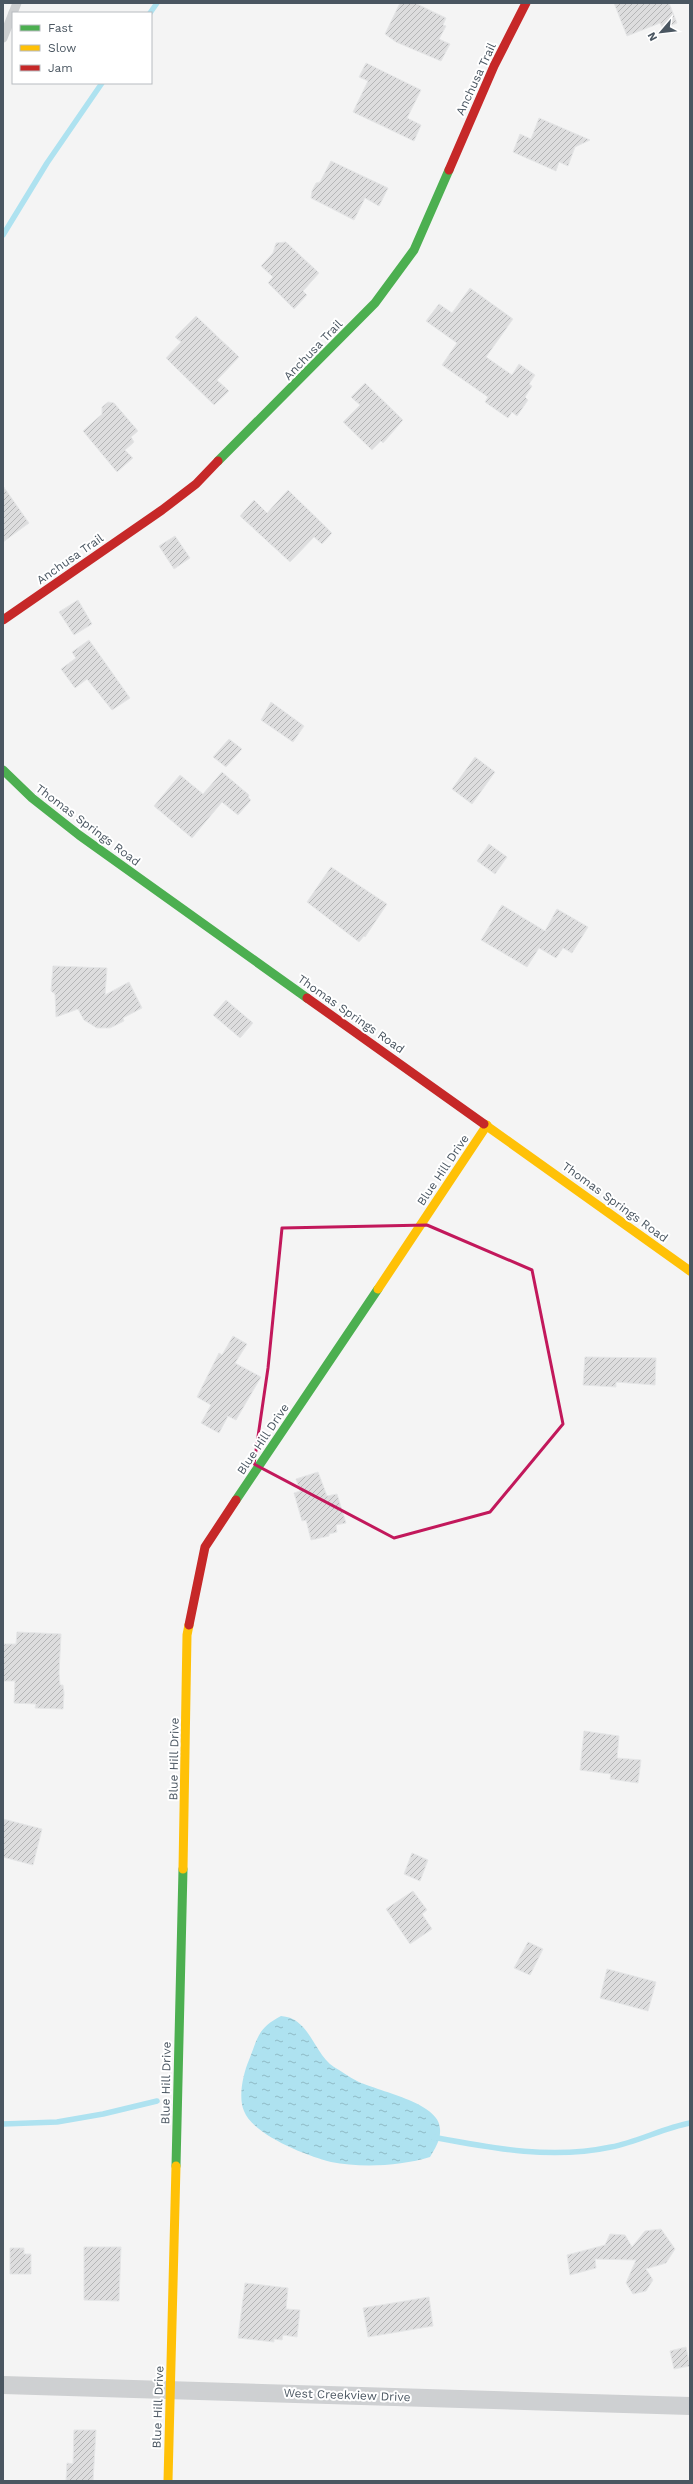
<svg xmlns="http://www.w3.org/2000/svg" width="693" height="2484" font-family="'Work Sans',sans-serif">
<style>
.water{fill:url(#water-ripples)}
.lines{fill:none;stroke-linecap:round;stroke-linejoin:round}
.stream{stroke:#aee2f0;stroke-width:5.5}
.building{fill:url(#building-hatch);stroke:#e5e6e7}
.lane{stroke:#ced0d2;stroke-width:9}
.street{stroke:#ced0d2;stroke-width:18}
.fast{stroke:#4caf50;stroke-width:9}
.slow{stroke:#ffc107;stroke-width:9}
.jam{stroke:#c62828;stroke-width:9}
.marked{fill:none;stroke:#c2185b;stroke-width:3;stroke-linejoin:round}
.labels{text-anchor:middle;stroke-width:4;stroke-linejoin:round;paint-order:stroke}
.street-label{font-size:12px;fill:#4a5661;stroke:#fff}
</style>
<defs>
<pattern id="water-ripples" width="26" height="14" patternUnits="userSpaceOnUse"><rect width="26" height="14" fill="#aee2f0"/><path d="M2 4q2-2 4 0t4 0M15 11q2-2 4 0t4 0" fill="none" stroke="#90bac6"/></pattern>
<pattern id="building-hatch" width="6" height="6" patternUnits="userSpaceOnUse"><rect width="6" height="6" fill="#ddddde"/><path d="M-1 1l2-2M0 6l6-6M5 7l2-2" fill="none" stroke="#b5b6b7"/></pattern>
</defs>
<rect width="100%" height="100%" fill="#f4f4f4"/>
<path class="water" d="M 281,2016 C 310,2018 313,2053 334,2067 C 341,2071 349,2077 357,2081 C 376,2091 440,2102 440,2129 C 441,2140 435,2148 430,2157 C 401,2166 361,2168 331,2162 C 307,2156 253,2135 244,2111 C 238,2097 243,2074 249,2060 C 258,2037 258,2028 281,2016 Z"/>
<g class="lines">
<g class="stream">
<path d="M 150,13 L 157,3"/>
<path d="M 3,235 L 47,163 L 102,83"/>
<path d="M 3,2124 L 57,2122 L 103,2114 L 157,2101"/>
<path d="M 432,2137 C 491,2148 551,2160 611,2147 C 638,2142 663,2128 690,2123"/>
</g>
</g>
<g class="building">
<path d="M 400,3 L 415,3 L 446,18 L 443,25 L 446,26 L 439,39 L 450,44 L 441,61 L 396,42 L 385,34 Z"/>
<path d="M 614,3 L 669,3 L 677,23 L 663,29 L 660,23 L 627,36 Z"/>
<path d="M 366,63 L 421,90 L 407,118 L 421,125 L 414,141 L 353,112 L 368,81 L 359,77 Z"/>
<path d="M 539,118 L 590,140 L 575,147 L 568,166 L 559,162 L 556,171 L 513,152 L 520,134 L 531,139 Z"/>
<path d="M 331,161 L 388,188 L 379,206 L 365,198 L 354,220 L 311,198 L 312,191 L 316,183 L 320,182 Z"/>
<path d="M 286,242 L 319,273 L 303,291 L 307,295 L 294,309 L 268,283 L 273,277 L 261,266 L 273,253 L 276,243 Z"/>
<path d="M 470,288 L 513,319 L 486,357 L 512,375 L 519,364 L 535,375 L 529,384 L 532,386 L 525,397 L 528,400 L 517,416 L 512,412 L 508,418 L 485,402 L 488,397 L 442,365 L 457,343 L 426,321 L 439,304 L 452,313 Z"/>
<path d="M 196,316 L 239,357 L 217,380 L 229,391 L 214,405 L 166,358 L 181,342 L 175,337 Z"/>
<path d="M 365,383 L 403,420 L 383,443 L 381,441 L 372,450 L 343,422 L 360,405 L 351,397 Z"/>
<path d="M 108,402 L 114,403 L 138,431 L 131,437 L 134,442 L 125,450 L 133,458 L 117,472 L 83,431 L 102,414 L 102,407 Z"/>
<path d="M 3,486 L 29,523 L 3,542 Z"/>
<path d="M 288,490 L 332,533 L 322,544 L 314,537 L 290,562 L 240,516 L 254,500 L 267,513 Z"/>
<path d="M 175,536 L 190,558 L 174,569 L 159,546 Z"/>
<path d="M 78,600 L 92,624 L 74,635 L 59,612 Z"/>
<path d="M 89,640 L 130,698 L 112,710 L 87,679 L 75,688 L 61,669 L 76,658 L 72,652 Z"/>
<path d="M 271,702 L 304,726 L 293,742 L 261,720 Z"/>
<path d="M 229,739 L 242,749 L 226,767 L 213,757 Z"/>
<path d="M 475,757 L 495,772 L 472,804 L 452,789 Z"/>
<path d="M 222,772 L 249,795 L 248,797 L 251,800 L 238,815 L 222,802 L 192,838 L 154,806 L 180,775 L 203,794 Z"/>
<path d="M 489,844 L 507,857 L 495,874 L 477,861 Z"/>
<path d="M 331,867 L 387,904 L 365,937 L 364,936 L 359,942 L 307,902 Z"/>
<path d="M 502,905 L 545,931 L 557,909 L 588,927 L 572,953 L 563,948 L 556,958 L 539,948 L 527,967 L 481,940 Z"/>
<path d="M 53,966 L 107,968 L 105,995 L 129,982 L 142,1008 L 123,1018 L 124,1021 L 110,1028 L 97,1028 L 84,1020 L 78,1009 L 56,1017 L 55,994 L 51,991 Z"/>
<path d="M 226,1000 L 253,1023 L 240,1038 L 213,1015 Z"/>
<path d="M 233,1336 L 247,1344 L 235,1363 L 261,1377 L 236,1420 L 228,1416 L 219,1433 L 201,1423 L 211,1405 L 197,1397 L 219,1353 L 222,1355 Z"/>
<path d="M 585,1357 L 656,1358 L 655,1385 L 616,1382 L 616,1387 L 583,1385 Z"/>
<path d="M 318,1472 L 327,1496 L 337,1494 L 346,1523 L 336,1525 L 337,1532 L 329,1534 L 329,1536 L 311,1540 L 306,1520 L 302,1521 L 294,1493 L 300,1491 L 296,1479 Z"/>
<path d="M 17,1632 L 61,1634 L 59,1673 L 60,1685 L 63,1685 L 64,1693 L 63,1709 L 35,1708 L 36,1704 L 14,1703 L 15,1681 L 3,1681 L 3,1661 L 4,1644 L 16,1644 Z"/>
<path d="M 584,1731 L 619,1736 L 617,1758 L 641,1760 L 638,1783 L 610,1779 L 611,1774 L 580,1770 Z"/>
<path d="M 3,1819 L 42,1829 L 33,1865 L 3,1857 Z"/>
<path d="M 412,1853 L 428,1860 L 420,1881 L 404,1874 Z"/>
<path d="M 413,1891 L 427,1910 L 422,1914 L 432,1929 L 410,1944 L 386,1909 Z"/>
<path d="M 528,1942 L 543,1949 L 530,1975 L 514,1968 Z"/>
<path d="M 607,1969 L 656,1982 L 648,2011 L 600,1998 Z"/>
<path d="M 661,2229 L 675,2249 L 666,2263 L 646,2269 L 653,2280 L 646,2291 L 633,2294 L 626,2283 L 636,2260 L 595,2259 L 596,2268 L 570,2275 L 567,2255 L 605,2245 L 610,2234 L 625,2235 L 632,2247 L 645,2231 Z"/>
<path d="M 84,2247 L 121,2247 L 119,2301 L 84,2300 Z"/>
<path d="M 10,2248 L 24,2248 L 24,2254 L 31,2254 L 31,2274 L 10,2274 Z"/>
<path d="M 245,2283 L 288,2288 L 286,2309 L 300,2310 L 297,2337 L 283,2335 L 282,2340 L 274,2339 L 274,2342 L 238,2338 Z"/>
<path d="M 429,2297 L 433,2326 L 368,2337 L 363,2308 Z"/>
<path d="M 686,2347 L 690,2366 L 674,2369 L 670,2351 Z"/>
<path d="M 74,2430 L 96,2430 L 93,2481 L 66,2481 L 67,2463 L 73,2464 Z"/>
</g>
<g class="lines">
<g class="lane">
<path d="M 13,13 L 17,3"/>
<path d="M 3,38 L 13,13"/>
</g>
<path class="street" d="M 3,2385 L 690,2406"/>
<g class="fast">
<path d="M 218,461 L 375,303 L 414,250 L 449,170"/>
<path d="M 3,770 L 32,798 L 79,835 L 307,998"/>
<path d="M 236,1500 L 378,1289"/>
<path d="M 176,2166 L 183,1869"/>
</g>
<g class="slow">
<path d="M 484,1124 L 690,1271"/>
<path d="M 378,1289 L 487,1125"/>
<path d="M 183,1869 L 187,1635 L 189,1625"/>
<path d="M 168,2481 L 176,2166"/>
</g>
<g class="jam">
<path d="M 449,170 L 494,66 L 526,3"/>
<path d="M 3,620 L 162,510 L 196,484 L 218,461"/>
<path d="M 307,998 L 484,1124"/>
<path d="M 189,1625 L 205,1547 L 236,1500"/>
</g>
</g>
<path class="marked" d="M 427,1225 L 532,1270 L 563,1424 L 490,1512 L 394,1538 L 254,1464 L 268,1368 L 282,1228 Z"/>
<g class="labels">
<g class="street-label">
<text transform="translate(476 79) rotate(-65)" y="4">Anchusa Trail</text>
<text transform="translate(313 350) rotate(-46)" y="4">Anchusa Trail</text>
<text transform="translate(70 559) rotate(-35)" y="4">Anchusa Trail</text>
<text transform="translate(88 825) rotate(37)" y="4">Thomas Springs Road</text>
<text transform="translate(351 1014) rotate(35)" y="4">Thomas Springs Road</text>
<text transform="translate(443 1170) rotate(-56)" y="4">Blue Hill Drive</text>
<text transform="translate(615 1202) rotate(36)" y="4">Thomas Springs Road</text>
<text transform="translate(263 1439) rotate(-56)" y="4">Blue Hill Drive</text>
<text transform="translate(174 1759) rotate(-89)" y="4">Blue Hill Drive</text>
<text transform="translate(166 2083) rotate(-89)" y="4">Blue Hill Drive</text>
<text transform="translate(347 2395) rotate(2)" y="4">West Creekview Drive</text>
<text transform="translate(158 2407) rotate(-88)" y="4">Blue Hill Drive</text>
</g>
</g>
<rect width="693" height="2484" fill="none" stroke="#4a5661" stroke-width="8"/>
<rect x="12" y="12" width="140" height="72" fill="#ffffff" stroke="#b7bbc0"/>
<rect x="20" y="25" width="20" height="6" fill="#4caf50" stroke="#b7bbc0"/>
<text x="48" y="32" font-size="12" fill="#4a5661">Fast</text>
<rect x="20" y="45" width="20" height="6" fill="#ffc107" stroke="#b7bbc0"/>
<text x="48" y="52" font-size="12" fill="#4a5661">Slow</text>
<rect x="20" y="65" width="20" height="6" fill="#c62828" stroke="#b7bbc0"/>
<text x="48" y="72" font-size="12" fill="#4a5661">Jam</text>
<g transform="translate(661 32) rotate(242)" stroke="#ffffff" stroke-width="3" paint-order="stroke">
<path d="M0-3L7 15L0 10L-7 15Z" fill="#4a5661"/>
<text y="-6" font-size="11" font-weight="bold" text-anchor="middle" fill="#4a5661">N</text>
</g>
</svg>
